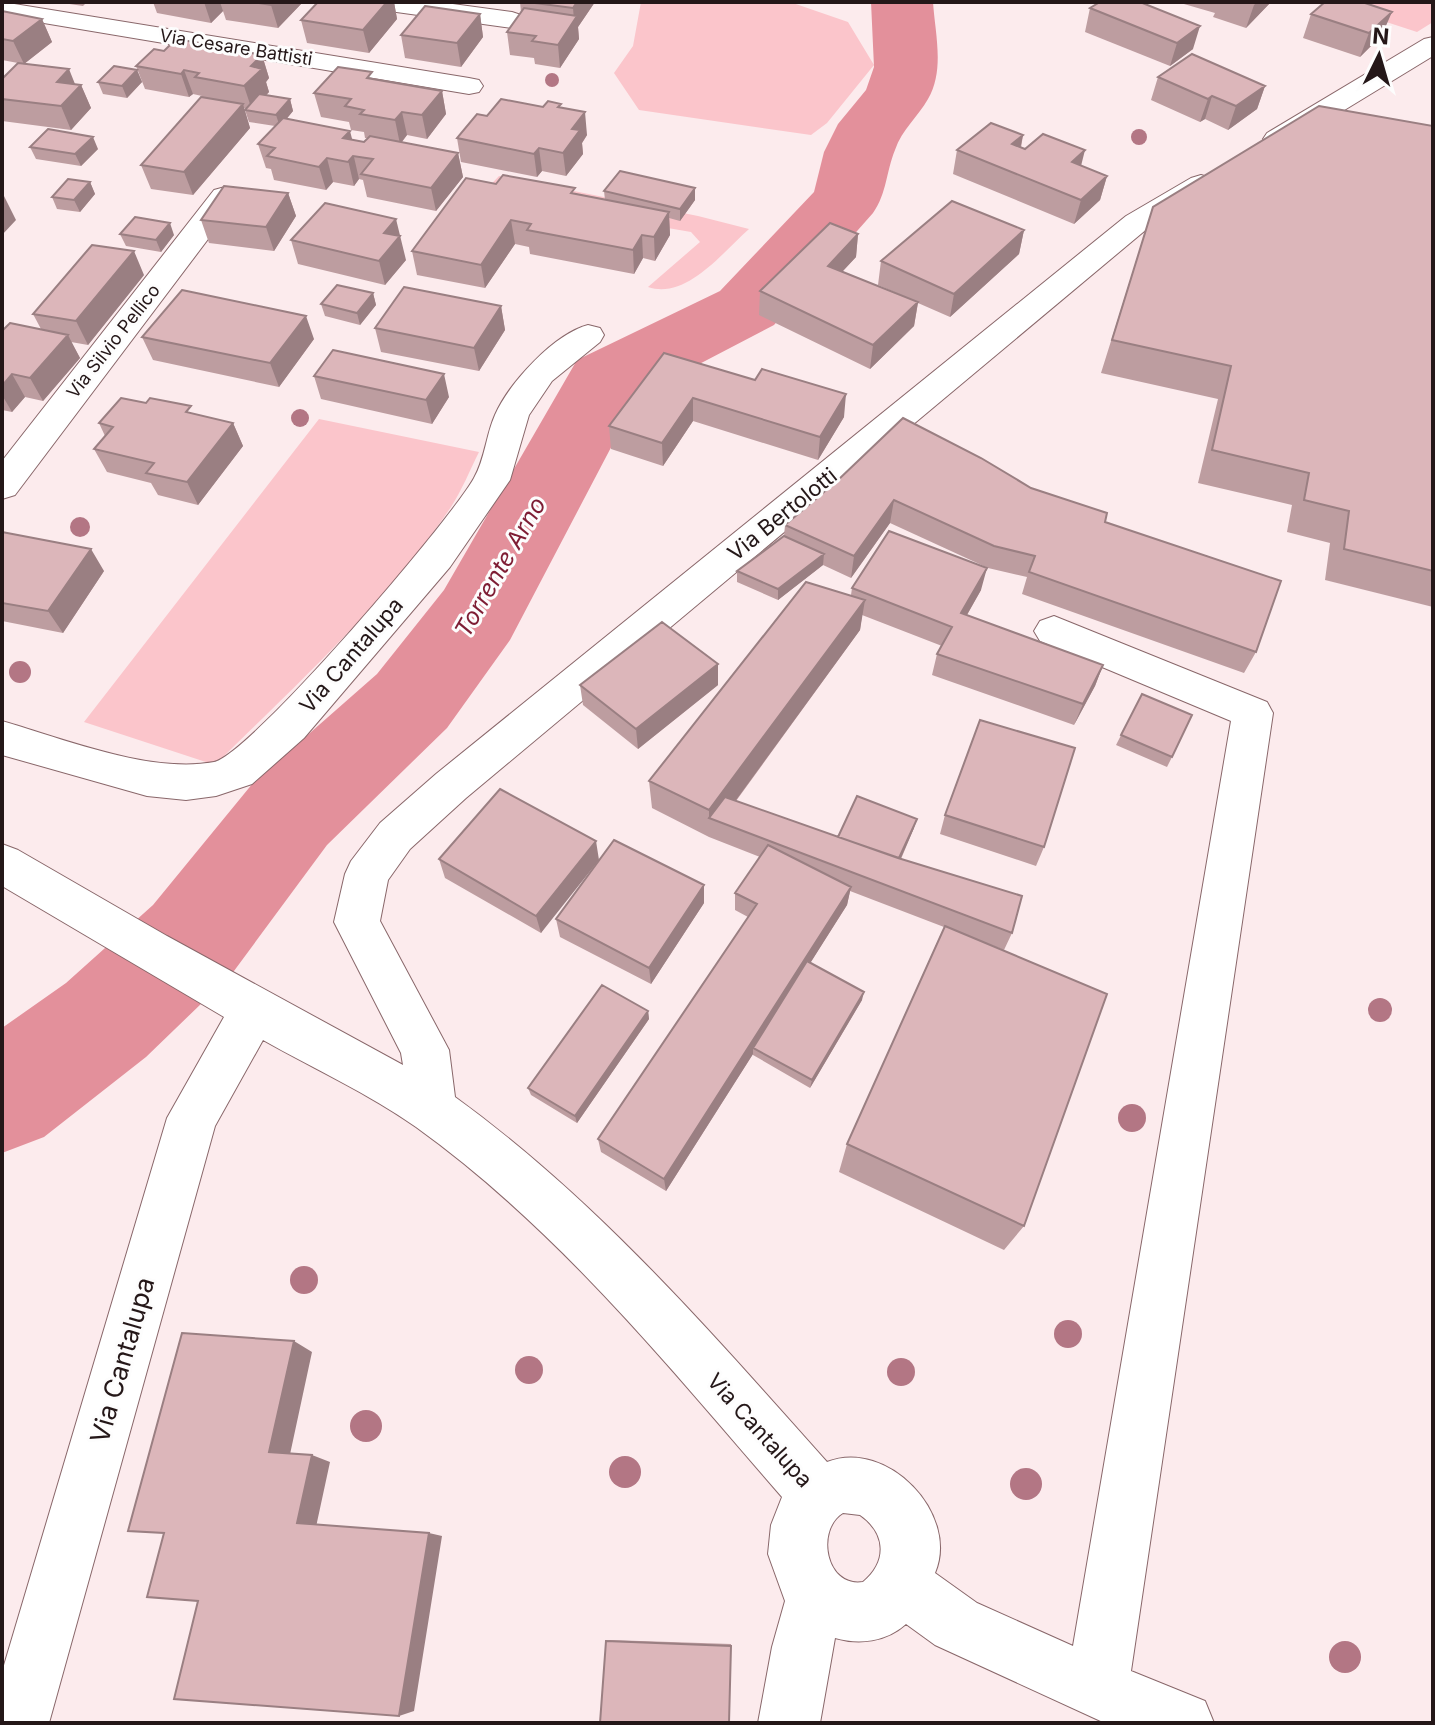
<svg xmlns="http://www.w3.org/2000/svg" width="1435" height="1725" viewBox="0 0 1435 1725" font-family="Inter,sans-serif">
<style>
.green{fill:#fbc5cb}
.lines{fill:none;stroke-linecap:round;stroke-linejoin:round}
.river{fill:#e3909b;fill-rule:evenodd}
.minor-casing{stroke:#89676a;stroke-width:2}
.minor{fill:#fff;fill-rule:evenodd}
.tree{fill:#b37684}
.wall{fill:#bd9da0}
.shaded-wall{fill:#9a7f82}
.building{fill:#dcb6ba;stroke:#9a7f82;stroke-width:2}
.labels{text-anchor:middle;dominant-baseline:central;stroke-width:6;stroke-linejoin:round;paint-order:stroke}
.far-street-label{font-size:18px;fill:#241718;stroke:#fdfdfd}
.street-label{font-size:22px;fill:#241718;stroke:#fdfdfd}
.water-label{font-size:24px;font-style:italic;fill:#7e1d34;stroke:#fdfdfd}
.near-street-label{font-size:26px;fill:#241718;stroke:#fdfdfd}
</style>
<rect width="100%" height="100%" fill="#fcebed"/>
<path class="green" d="M641,2H790L848,22L874,65L827,123L811,135L639,110L614,73L633,46Z
M1325,2H1433V22L1417,32Z
M499,176L698,216L749,229C722,253 686,300 648,287L700,242L691,232L500,199L475,201Z
M319,419L479,452C470,470 462,490 451,507C386,603 297,684 215,765L84,722Z"/>
<g class="lines">
<path class="river" d="M871,2H933C935,33 945,70 928,99C918,117 902,129 895,150C886,172 887,193 873,213L774,325L638,396L510,640L447,728L327,845L231,975L146,1057L44,1137L2,1153V1028L66,983L153,905L253,783L377,674L444,590L577,360L720,291L814,192L824,152L838,124L866,90L874,67Z"/>
<defs>
<path id="minor" d="M2,2L469,78L479,80L483,86L479,92L469,94L2,16Z
M369,2H438L512,12L521,15L525,20L521,25L512,28L382,10L373,7Z
M1433,37V56L1287,145L1277,148L1267,145L1263,139L1267,133L1424,39Z
M1201,175L1211,178L1216,184L1211,190L1148,228L466,798L410,849L388,880L380,921L449,1050L455,1097C597,1200 710,1331 827,1462C887,1438 960,1514 935,1573L977,1603L1073,1646L1231,721L1040,641L1034,631L1040,621L1054,616L1267,702L1273,713L1131,1671L1205,1701L1214,1723H1105L935,1645L906,1624C886,1642 859,1645 835,1638L820,1723H758L772,1647L785,1601L768,1554L771,1525L782,1497C669,1367 558,1229 416,1127C368,1093 314,1069 263,1040L215,1126L49,1723H2V1672L167,1118L224,1017L2,886V844L18,850L167,936L403,1065L401,1053L334,922L345,874L351,861L380,823L436,774L1126,216L1191,178ZM843,1513L860,1515C887,1534 887,1562 863,1582C826,1588 815,1530 843,1513Z
M225,187L236,190L240,196L236,202L15,495L2,499V461L214,190Z
M588,325L600,328L604,335L600,342L552,381L529,415L510,480L450,567L304,738L252,784L216,796L186,800L147,796L2,755V721C64,739 151,774 214,762C250,755 451,520 474,478C485,459 486,435 495,415C509,383 554,334 588,325Z"/>
</defs>
<use href="#minor" class="minor-casing"/>
<use href="#minor" class="minor"/>
</g>
<g class="tree">
<circle cx="552" cy="80" r="7"/>
<circle cx="1139" cy="137" r="8"/>
<circle cx="300" cy="418" r="9"/>
<circle cx="80" cy="527" r="10"/>
<circle cx="20" cy="672" r="11"/>
<circle cx="1380" cy="1010" r="12"/>
<circle cx="1132" cy="1118" r="14"/>
<circle cx="304" cy="1280" r="14"/>
<circle cx="1068" cy="1334" r="14"/>
<circle cx="529" cy="1370" r="14"/>
<circle cx="901" cy="1372" r="14"/>
<circle cx="366" cy="1426" r="16"/>
<circle cx="625" cy="1472" r="16"/>
<circle cx="1026" cy="1484" r="16"/>
<circle cx="1345" cy="1657" r="16"/>
</g>
<path class="wall" d="M56,2H87L83,6Z
M153,2H302V3L278,28L226,20L223,11L211,23L157,13Z
M318,2H394L397,19L369,53L307,43L301,20Z
M520,2H595L578,27L579,39L560,68L535,64L534,58L510,55L507,32L521,12Z
M1177,2H1271L1246,28L1213,17L1215,13Z
M1090,8L1193,49L1170,66L1085,32Z
M2,11L42,19L52,42L24,64L75,84L81,85L91,108L71,130L2,121V79L18,63L2,60Z
M480,14L483,37L461,67L405,58L401,35Z
M1311,14L1382,35L1360,57L1303,38Z
M212,50L262,55L269,78L266,82L269,92L266,95L290,99L293,111L287,118L352,140L364,142L368,138H365L364,132L351,130L349,122L321,117L314,93L373,79L442,91L446,114L427,139L407,135L402,142L458,153L463,177L436,211L367,197L363,180L359,179L354,186L333,182L326,190L274,180L271,169L266,168L258,144L275,126L249,122L245,110L246,109L244,108L250,128L193,195L151,189L141,165L202,98V96L193,94L189,97L145,89L136,66L164,51Z
M137,70L142,82L127,98L103,94L98,82Z
M1158,77L1265,86L1257,109L1228,130L1205,119L1200,122L1151,100Z
M543,107H561L587,135L582,143L583,154L566,176L542,171L537,177L461,162L457,138L487,116Z
M1433,126V607L1325,580L1330,543L1287,532L1292,505L1198,483L1218,399L1101,373L1153,207Z
M1023,135L1021,148L1107,176L1100,200L1074,224L953,174L957,150Z
M30,147L98,149L81,166L36,159Z
M90,182L95,194L80,212L57,209L52,197Z
M496,184L575,194L605,200L604,191L695,200L680,221L669,218L670,235L655,261L643,258L634,274L530,254L529,247L515,244L485,288L417,275L412,251Z
M288,193L296,216L274,251L209,243L201,220Z
M1024,230L1019,254L950,317L918,303L914,326L870,369L759,315L760,291L858,234L856,257L842,272L908,298L878,285L881,261Z
M120,234L174,235L161,252L126,246Z
M291,240L406,260L385,285L298,264Z
M144,275L88,345L71,342L80,358L43,401L25,397L12,412L2,410V331L41,329L33,314Z
M373,293L376,305L360,325L325,316L321,304Z
M501,306L505,330L479,371L381,352L375,328Z
M142,337L314,339L279,387L153,360Z
M664,353L755,380L844,417L818,460L693,421L663,466L611,449L609,426Z
M314,376L449,397L432,424L321,399Z
M194,414L233,423L243,446L198,505L158,495L151,483L107,472L94,449L105,436L99,423Z
M837,481L1031,488L1105,522L1256,652L1244,673L1022,594L1027,577L988,568L890,523L851,578L823,565L778,600L737,582V571L784,536L785,525Z
M2,532L104,571L63,633L2,621Z
M852,588L981,590L967,615L1103,665L1095,686L1074,725L932,675L937,654L942,646L862,615L860,630L736,801L838,837L914,828L901,859L1012,933L1004,950L971,937L1024,1226L1004,1250L839,1172L847,1144L944,927L850,891L847,905L810,963L862,1000L810,1088L753,1055V1054L666,1191L601,1152L598,1139L748,917L735,910V893L760,857L709,837L652,808L649,781L851,595Z
M580,685H718L638,749L583,705Z
M1142,694L1172,757L1167,767L1116,745Z
M945,815L1044,847L1036,866L940,834Z
M596,841L541,933L445,878L439,859Z
M704,903L651,984L560,937L556,919Z
M648,1011L649,1019L577,1123L531,1095L528,1088Z
M610,1640L731,1644V1646L606,1641Z"/>
<path class="shaded-wall" d="M204,2H220L223,11L211,23Z
M274,2H302V3L278,28L271,5Z
M387,2H394L397,19L369,53L363,30Z
M577,2H595L578,27L579,39L560,68L558,45L574,20L573,8Z
M1257,2H1271L1246,28L1254,5Z
M1392,12L1382,35L1360,57L1369,33Z
M480,14L483,37L461,67L457,43Z
M42,19L52,42L24,64L13,41Z
M1200,26L1193,49L1170,66L1177,43Z
M262,55L269,78L266,82L269,92L252,110L244,86L251,66Z
M69,69L77,89L81,85L91,108L71,130L61,106L57,82Z
M137,70L142,82L127,98L122,86Z
M184,70L193,94L189,97L181,74Z
M1265,86L1257,109L1228,130L1236,106Z
M442,91L446,114L427,139L422,115Z
M1212,96L1205,119L1200,122L1208,99Z
M290,99L293,111L280,127L276,115Z
M243,104L250,128L193,195L184,172Z
M402,112L407,135L400,144L395,120Z
M585,112L587,135L582,143L583,154L566,176L563,153L572,129Z
M350,131L356,154L354,157L359,179L354,186L343,138Z
M1023,135L1018,159L1012,144Z
M93,137L98,149L81,166L75,154Z
M539,148L542,171L537,177L534,154Z
M1085,150L1079,174L1072,162Z
M458,153L463,177L436,211L431,188Z
M327,158L333,182L326,190L319,167Z
M1107,176L1100,200L1074,224L1081,200Z
M90,182L95,194L80,212L74,200Z
M695,188V200L680,221V209Z
M288,193L296,216L274,251L266,227Z
M4,196L16,220L2,235V199Z
M669,212L670,235L655,261L654,237Z
M396,219L406,260L385,285L379,261L384,233Z
M511,220L515,244L485,288L481,265Z
M170,223L174,235L161,252L156,240Z
M1024,230L1019,254L950,317L954,294Z
M858,234L856,257L826,289L828,266Z
M642,235L643,258L634,274L633,250Z
M134,251L144,275L88,345L76,321Z
M373,293L376,305L360,325L357,313Z
M918,302L914,326L870,369L873,345Z
M501,306L505,330L479,371L474,348Z
M306,316L314,339L279,387L270,363Z
M68,335L80,358L43,401L30,378Z
M12,374L25,397L12,412L2,395V386Z
M444,374L449,397L432,424L426,400Z
M846,394L844,417L818,460L820,437Z
M693,398V421L663,466L662,443Z
M233,423L243,446L198,505L187,482Z
M894,500L890,523L851,578L854,556Z
M91,549L104,571L63,633L48,611Z
M824,554L823,565L778,600V589Z
M987,568L981,590L956,634L961,613Z
M865,600L860,630L720,822L709,818V810Z
M718,664V685L638,749L636,729Z
M1103,665L1095,686L1074,725L1083,704Z
M917,819L914,828L893,876L895,867Z
M596,841L599,860L541,933L536,916Z
M704,885V903L651,984L649,968Z
M851,887L847,905L756,1049L753,1048V1054L666,1191L664,1179Z
M864,992L862,1000L810,1088L812,1080Z
M648,1011L649,1019L577,1123L575,1116Z
M294,1341L312,1352L289,1459L269,1452Z
M312,1455L330,1462L316,1527L297,1523Z
M429,1533L442,1536L414,1711L399,1716Z"/>
<path class="building" d="M252,2H274L271,5Z
M318,2H387L363,30L301,20Z
M527,2H577L573,8Z
M1100,2H1140L1200,26L1177,43L1090,8Z
M1325,2H1362L1392,12L1369,33L1311,14Z
M425,6L480,14L457,43L401,35Z
M524,8L577,16L558,45L532,41L536,36L507,32Z
M2,11L42,19L13,41L2,39Z
M176,39L211,45L207,49L222,51L225,48L262,55L251,66L262,69L244,86L195,77L199,73L184,70L181,74L136,66L154,49L164,51Z
M1192,54L1265,86L1236,106L1212,96L1208,99L1158,77Z
M18,63L69,69L57,82L81,85L61,106L2,99V79Z
M114,66L137,70L122,86L98,82Z
M338,67L372,72L367,78L442,91L422,115L402,112L395,120L360,114L364,110L345,106L351,99L314,93Z
M259,94L290,99L276,115L245,110Z
M201,97L243,104L184,172L141,165Z
M501,99L543,107L548,101L561,104L558,107L585,112L572,129L580,130L563,153L539,148L534,154L457,138L477,114L487,116Z
M1319,106L1433,126V571L1344,549L1349,511L1304,500L1309,473L1212,450L1231,366L1112,340L1153,207Z
M283,118L350,131L343,138L364,142L370,136L458,153L431,188L361,174L373,159L353,156L348,162L327,158L319,167L267,156L275,148L258,144Z
M991,123L1023,135L1012,144L1025,149L1043,134L1085,150L1072,162L1107,176L1081,200L957,150Z
M48,129L93,137L75,154L30,147Z
M620,171L695,188L680,209L604,191Z
M503,175L575,188L571,193L669,212L654,237L642,235L633,250L527,230L531,224L511,220L481,265L412,251L466,178L496,184Z
M68,179L90,182L74,200L52,197Z
M224,186L288,193L266,227L201,220Z
M952,201L1024,230L954,294L881,261Z
M325,203L396,219L384,233L400,236L379,261L291,240Z
M135,217L170,223L156,240L120,234Z
M830,223L858,234L828,266L918,302L873,345L760,291Z
M92,245L134,251L76,321L33,314Z
M337,285L373,293L357,313L321,304Z
M404,287L501,306L474,348L375,328Z
M182,290L306,316L270,363L142,337Z
M10,323L68,335L30,378L12,374L2,386V331Z
M333,350L444,374L426,400L314,376Z
M664,353L755,380L762,369L846,394L820,437L693,398L662,443L609,426Z
M121,398L146,403L150,398L191,406L186,412L233,423L187,482L146,473L154,463L94,449L113,427L99,423Z
M903,418L981,458L1031,488L1107,513L1105,522L1281,581L1256,652L1029,572L1035,556L994,546L894,500L854,556L785,525L837,481Z
M889,531L987,568L961,613L1103,665L1083,704L937,654L952,627L852,588Z
M2,532L91,549L48,611L2,603Z
M784,536L824,554L778,589L737,571Z
M806,582L865,600L709,810L649,781Z
M662,622L718,664L636,729L580,685Z
M1142,694L1192,715L1172,757L1121,735Z
M980,720L1075,748L1044,847L945,815Z
M500,789L596,841L536,916L439,859Z
M857,796L917,819L899,858L838,837Z
M725,797L898,858L1022,896L1012,933L709,818Z
M614,840L704,885L649,968L556,919Z
M768,845L851,887L664,1179L598,1139L757,904L735,893Z
M945,926L1107,994L1024,1226L847,1144Z
M807,961L864,992L812,1080L753,1048Z
M602,985L648,1011L575,1116L528,1088Z
M182,1333L294,1341L269,1452L312,1455L297,1523L429,1533L399,1716L174,1699L198,1601L147,1597L164,1533L128,1531Z
M606,1641L731,1646L729,1723H600Z"/>
<g class="labels">
<g class="far-street-label">
<text transform="translate(236 47) rotate(9)">Via Cesare Battisti</text>
<text transform="translate(113 341) rotate(-52)">Via Silvio Pellico</text>
</g>
<g class="street-label">
<text transform="translate(782 514) rotate(-39)">Via Bertolotti</text>
<text transform="translate(351 655) rotate(-49)">Via Cantalupa</text>
<text transform="translate(760 1430) rotate(48)">Via Cantalupa</text>
</g>
<g class="water-label">
<text transform="translate(500 567) rotate(-60)">Torrente Arno</text>
</g>
<g class="near-street-label">
<text transform="translate(122 1360) rotate(-74)">Via Cantalupa</text>
</g>
</g>
<rect width="1435" height="1725" fill="none" stroke="#241718" stroke-width="8"/>
<g transform="translate(1379 56) rotate(5)" stroke="#fdfdfd" stroke-width="6" paint-order="stroke">
<path d="M0-6L14 30L0 20L-14 30Z" fill="#241718"/>
<text y="-12" font-size="22" font-weight="bold" text-anchor="middle" fill="#241718">N</text>
</g>
</svg>
